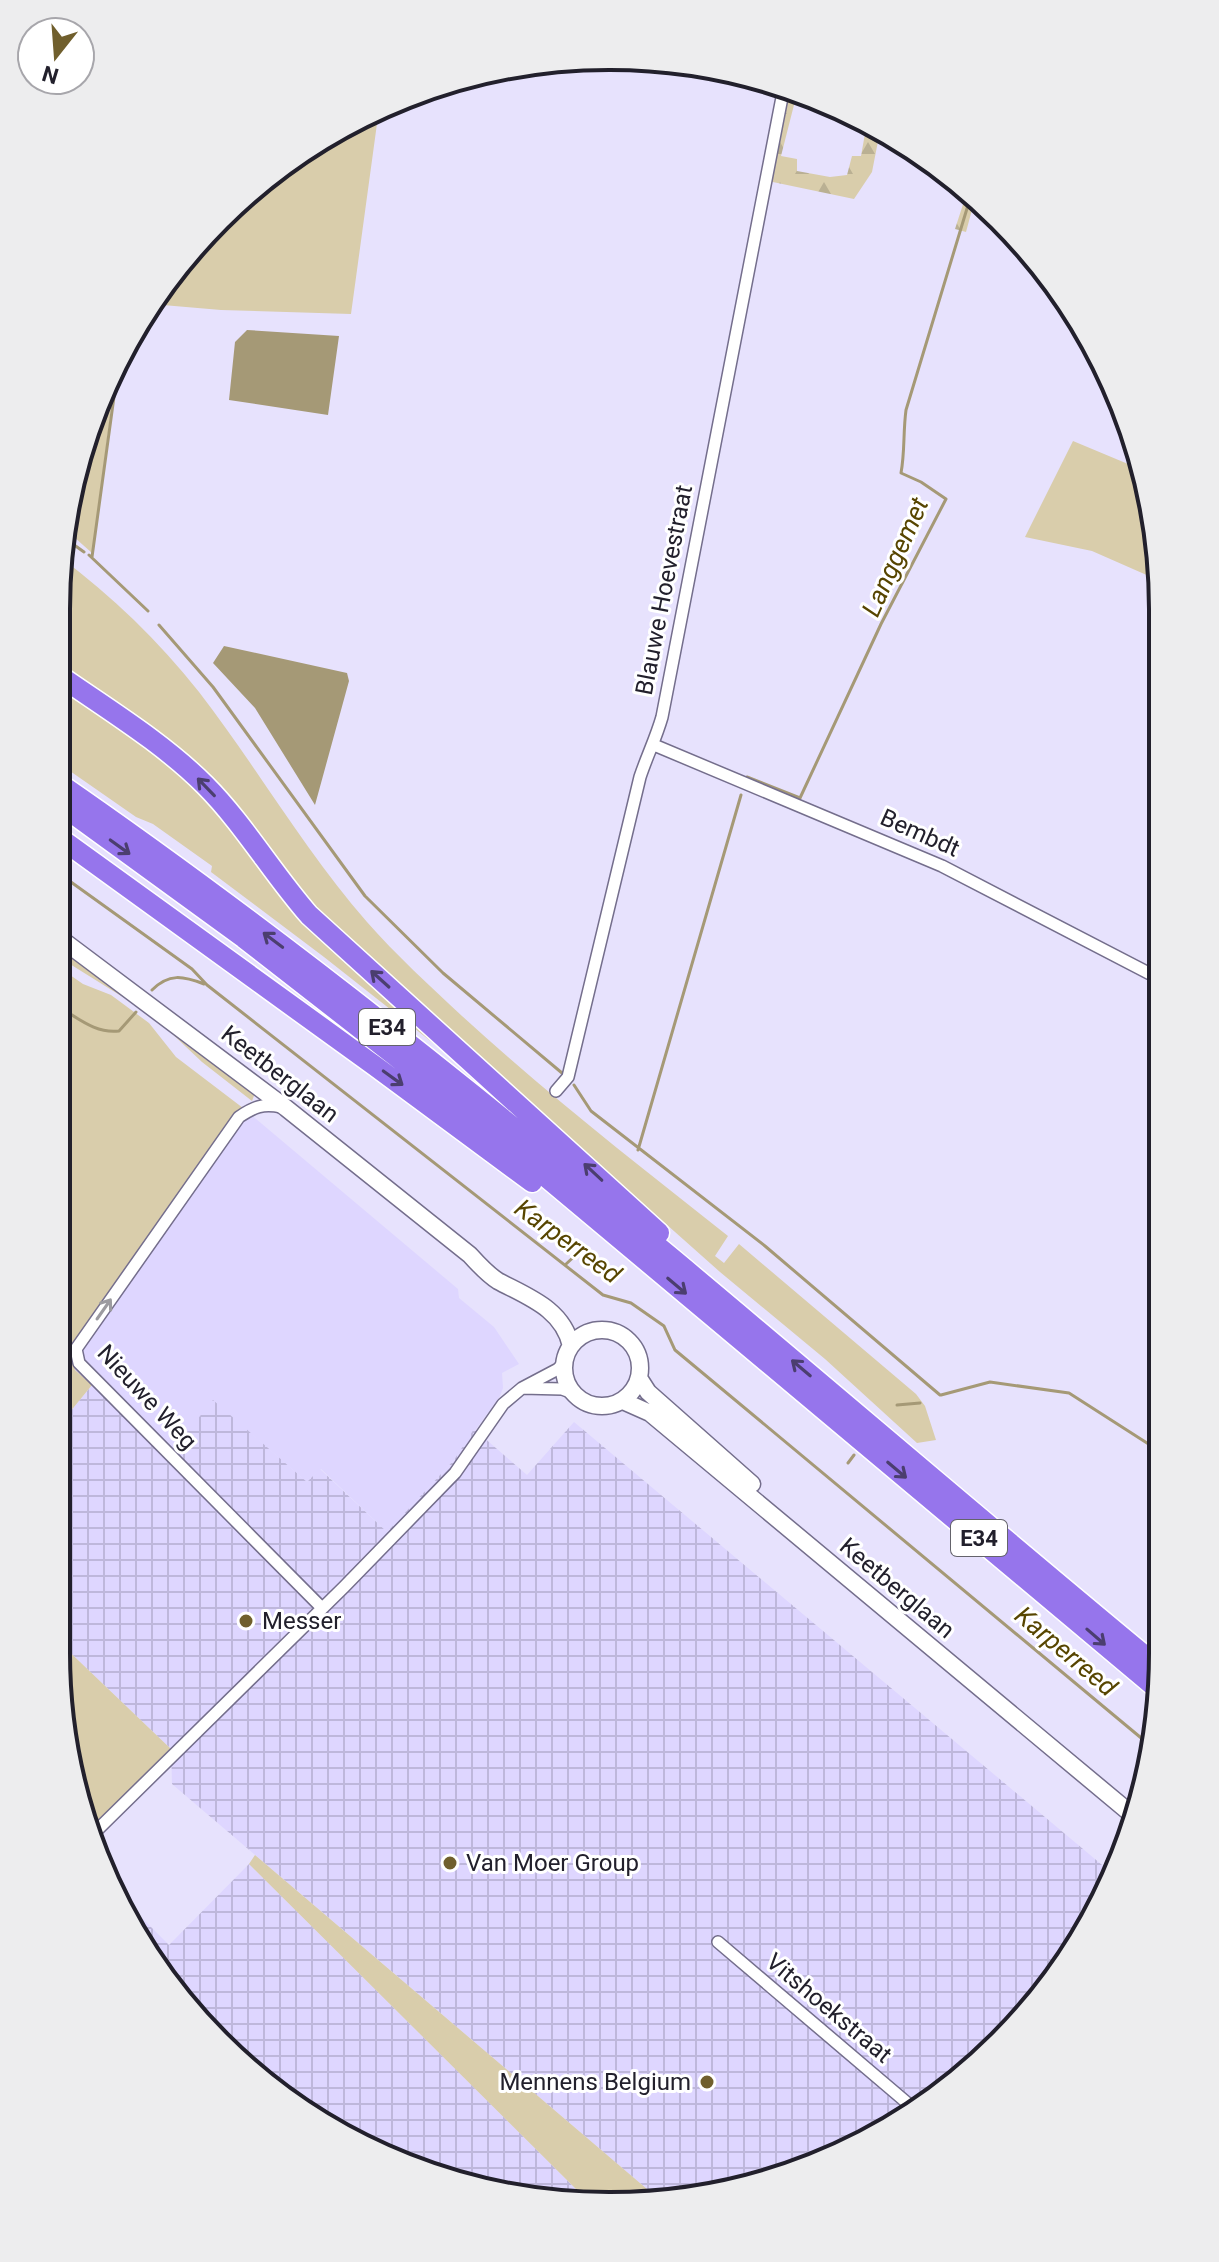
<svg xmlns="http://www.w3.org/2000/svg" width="1219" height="2262" viewBox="0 0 1219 2262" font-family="Roboto,sans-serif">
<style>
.built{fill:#ded6ff}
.industrial{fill:url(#industrial-grid)}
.green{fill:#d9cdab}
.forest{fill:url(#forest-firs)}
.water{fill:#a59976}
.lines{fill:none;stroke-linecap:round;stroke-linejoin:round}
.stream{stroke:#a59976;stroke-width:3}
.street-casing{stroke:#746e8c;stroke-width:14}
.secondary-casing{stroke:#746e8c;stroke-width:19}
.highway-casing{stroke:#fff;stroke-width:23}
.street{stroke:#fff;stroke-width:11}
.secondary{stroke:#fff;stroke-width:16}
.highway{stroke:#9675ec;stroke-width:20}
.oneway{stroke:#4b3e6f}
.oneway2{stroke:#9c9ba0}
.poi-dot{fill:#705f2d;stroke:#fff;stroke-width:3}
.labels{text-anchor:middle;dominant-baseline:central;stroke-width:6;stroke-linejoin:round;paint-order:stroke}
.shield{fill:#fff;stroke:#64636b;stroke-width:2}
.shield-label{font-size:22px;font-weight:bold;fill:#22202c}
.street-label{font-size:24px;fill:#22202c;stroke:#fff}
.poi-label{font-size:24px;fill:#22202c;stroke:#fff;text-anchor:start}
.water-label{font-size:26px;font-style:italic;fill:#574500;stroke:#fff}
.rim{fill:none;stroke:#22202c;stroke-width:4}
</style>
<defs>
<pattern id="industrial-grid" width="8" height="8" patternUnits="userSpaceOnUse" patternTransform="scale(2)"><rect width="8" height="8" fill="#ded6ff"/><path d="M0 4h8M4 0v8" fill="none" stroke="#beb7db"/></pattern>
<pattern id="forest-firs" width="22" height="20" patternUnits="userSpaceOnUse" patternTransform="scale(2)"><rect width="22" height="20" fill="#d9cdab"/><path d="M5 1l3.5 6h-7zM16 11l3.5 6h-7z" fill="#bab093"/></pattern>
</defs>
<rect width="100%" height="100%" fill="#e7e2fd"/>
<path class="built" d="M243,1108L458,1289L459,1298L494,1327L519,1364L502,1373L503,1388L500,1396L454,1460L387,1532L321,1469L307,1482L213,1401L166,1459L75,1370L69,1349Z"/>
<path class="industrial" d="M92,1385L166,1458L213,1400L307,1482L320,1469L387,1532L454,1460L474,1429L527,1475L574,1422L1114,1875L1106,1898L1048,1990L975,2068L822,2164L661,2201L172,1784L171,1749L56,1639V1429Z
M249,1864L586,2199L467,2187L302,2113L171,1990L121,1897L169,1945Z"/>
<path class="green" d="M379,109L351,314L221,310L151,304L171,272L245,193L333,130Z
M118,357L92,553L65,529L75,466Z
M1073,441L1140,469L1158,537V580L1092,551L1025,537Z
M60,557C112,596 159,641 199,692C257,767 304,850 367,922C396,955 430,986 462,1016C547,1094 638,1165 728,1236L715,1256L724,1263L739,1244L916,1394L925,1406L936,1440L917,1443L825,1359L720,1272L332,927L290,882L230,799L57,665V574Z
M57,680L166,758L504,1099L324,957L211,872L212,866L153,824L136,817L57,762Z
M57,945L255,1093L252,1101L202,1062L166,1028L134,1004L57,956Z
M57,966L83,984L111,995L149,1023L176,1057L243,1108L69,1349L75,1370L92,1385L56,1429Z
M56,1639L171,1749L87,1833L56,1653Z
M255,1855L661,2201L646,2205L586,2199L249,1864Z"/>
<path class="forest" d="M787,88L803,94L795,101L781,156L797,159V171L830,177L847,175L852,156H861L866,128L880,131L872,172L854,199L768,181Z
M968,189L976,195L966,232L955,229Z"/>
<path class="water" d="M247,330L339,336L328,415L229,400L235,342Z
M224,646L347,673L349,681L315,805L255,708L213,663Z"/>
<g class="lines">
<path class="stream" d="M63,537L84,552
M89,555L148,611
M92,557L120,353
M159,625L213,687L365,896L443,973L562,1073
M747,777L800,798L881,624L946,499L921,482L901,473C905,452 903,432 906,410L972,192
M57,872L192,969L207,985L603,1295L631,1303L664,1326L675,1350L1152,1747
M152,990C169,973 183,976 204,984
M57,1006C77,1017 95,1034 119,1031L136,1012
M574,1085L591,1111L765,1246L940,1395
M638,1150L741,795
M565,1265L580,1251
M941,1395L990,1382L1069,1393L1161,1452
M897,1405L920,1403
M848,1463L854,1455"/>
<defs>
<path id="street" d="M654,745L942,866L1160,979
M556,1091L568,1077L640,777C647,756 656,738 662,717L784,87
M281,1107C263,1103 254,1107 239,1117L76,1349L79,1363L322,1608
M522,1388L562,1389L573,1393
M89,1838L344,1587L455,1473L503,1404L522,1388L558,1369L564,1363
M718,1942L912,2107"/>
<path id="secondary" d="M57,936L286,1108L470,1255C479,1265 487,1274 498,1281C528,1297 563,1309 571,1346
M564 1368a38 38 0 1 1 76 0a38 38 0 1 1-76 0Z
M639,1378L648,1392L752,1484
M623,1401L650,1413L1136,1818"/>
<path id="highway" d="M57,674C107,709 162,742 205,785C243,823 273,874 309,915L659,1233
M57,782C446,1050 798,1370 1162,1670
M57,802L244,938L484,1125L1161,1692
M57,836L375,1066L532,1182"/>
</defs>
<use href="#street" class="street-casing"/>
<use href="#secondary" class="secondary-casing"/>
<use href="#highway" class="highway-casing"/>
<use href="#street" class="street"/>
<use href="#secondary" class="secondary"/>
<use href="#highway" class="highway"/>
</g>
<defs><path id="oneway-shaft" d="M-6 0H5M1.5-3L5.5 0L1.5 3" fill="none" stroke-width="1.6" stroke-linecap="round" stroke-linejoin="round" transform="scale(2)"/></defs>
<g class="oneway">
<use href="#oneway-shaft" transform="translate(206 787) rotate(-134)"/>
<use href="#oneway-shaft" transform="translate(120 847) rotate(36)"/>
<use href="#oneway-shaft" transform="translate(273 940) rotate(-143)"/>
<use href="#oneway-shaft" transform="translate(380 979) rotate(-138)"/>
<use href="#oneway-shaft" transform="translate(393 1078) rotate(36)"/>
<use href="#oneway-shaft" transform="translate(593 1172) rotate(-137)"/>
<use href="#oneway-shaft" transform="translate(677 1286) rotate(40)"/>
<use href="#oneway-shaft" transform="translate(801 1368) rotate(-140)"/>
<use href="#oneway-shaft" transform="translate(897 1470) rotate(40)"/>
<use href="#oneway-shaft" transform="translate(1096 1637) rotate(41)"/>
</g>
<use class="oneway2" href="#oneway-shaft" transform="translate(104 1309) rotate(-55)"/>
<g class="poi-dot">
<circle cx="246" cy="1621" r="8"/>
<circle cx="450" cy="1863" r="8"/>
<circle cx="707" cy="2082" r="8"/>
</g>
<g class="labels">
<g class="shield">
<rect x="359" y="1009" width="56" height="36" rx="6"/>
<rect x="951" y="1520" width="56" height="36" rx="6"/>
</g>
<g class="shield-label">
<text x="387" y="1027">E34</text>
<text x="979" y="1538">E34</text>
</g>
<g class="street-label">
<text transform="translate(664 590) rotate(-79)">Blauwe Hoevestraat</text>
<text transform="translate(920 833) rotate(24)">Bembdt</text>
<text transform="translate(280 1074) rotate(38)">Keetberglaan</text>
<text transform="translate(147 1397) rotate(47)">Nieuwe Weg</text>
<text transform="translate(897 1588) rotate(40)">Keetberglaan</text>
<text transform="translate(829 2008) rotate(40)">Vitshoekstraat</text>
</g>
<g class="poi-label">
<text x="262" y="1621">Messer</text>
<text x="466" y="1863">Van Moer Group</text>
<text x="691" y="2082" text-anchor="end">Mennens Belgium</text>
</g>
<g class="water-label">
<text transform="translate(895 557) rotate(-66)">Langgemet</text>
<text transform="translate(568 1241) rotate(36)">Karperreed</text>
<text transform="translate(1066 1651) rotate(40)">Karperreed</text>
</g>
</g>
<path d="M0 0H1219V2262H0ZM609 70H610A539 539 0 0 1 1149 609V1653A539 539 0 0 1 610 2192H609A539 539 0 0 1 70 1653V609A539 539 0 0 1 609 70Z" fill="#ededee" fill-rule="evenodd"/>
<path class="rim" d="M609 70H610A539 539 0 0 1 1149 609V1653A539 539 0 0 1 610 2192H609A539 539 0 0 1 70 1653V609A539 539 0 0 1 609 70Z"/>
<g transform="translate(56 56) rotate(197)"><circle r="38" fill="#ffffff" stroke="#a7a6ab" stroke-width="2"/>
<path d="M0-6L14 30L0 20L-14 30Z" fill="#705f2d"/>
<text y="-12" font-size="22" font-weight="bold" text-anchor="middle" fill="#22202c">N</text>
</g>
</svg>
